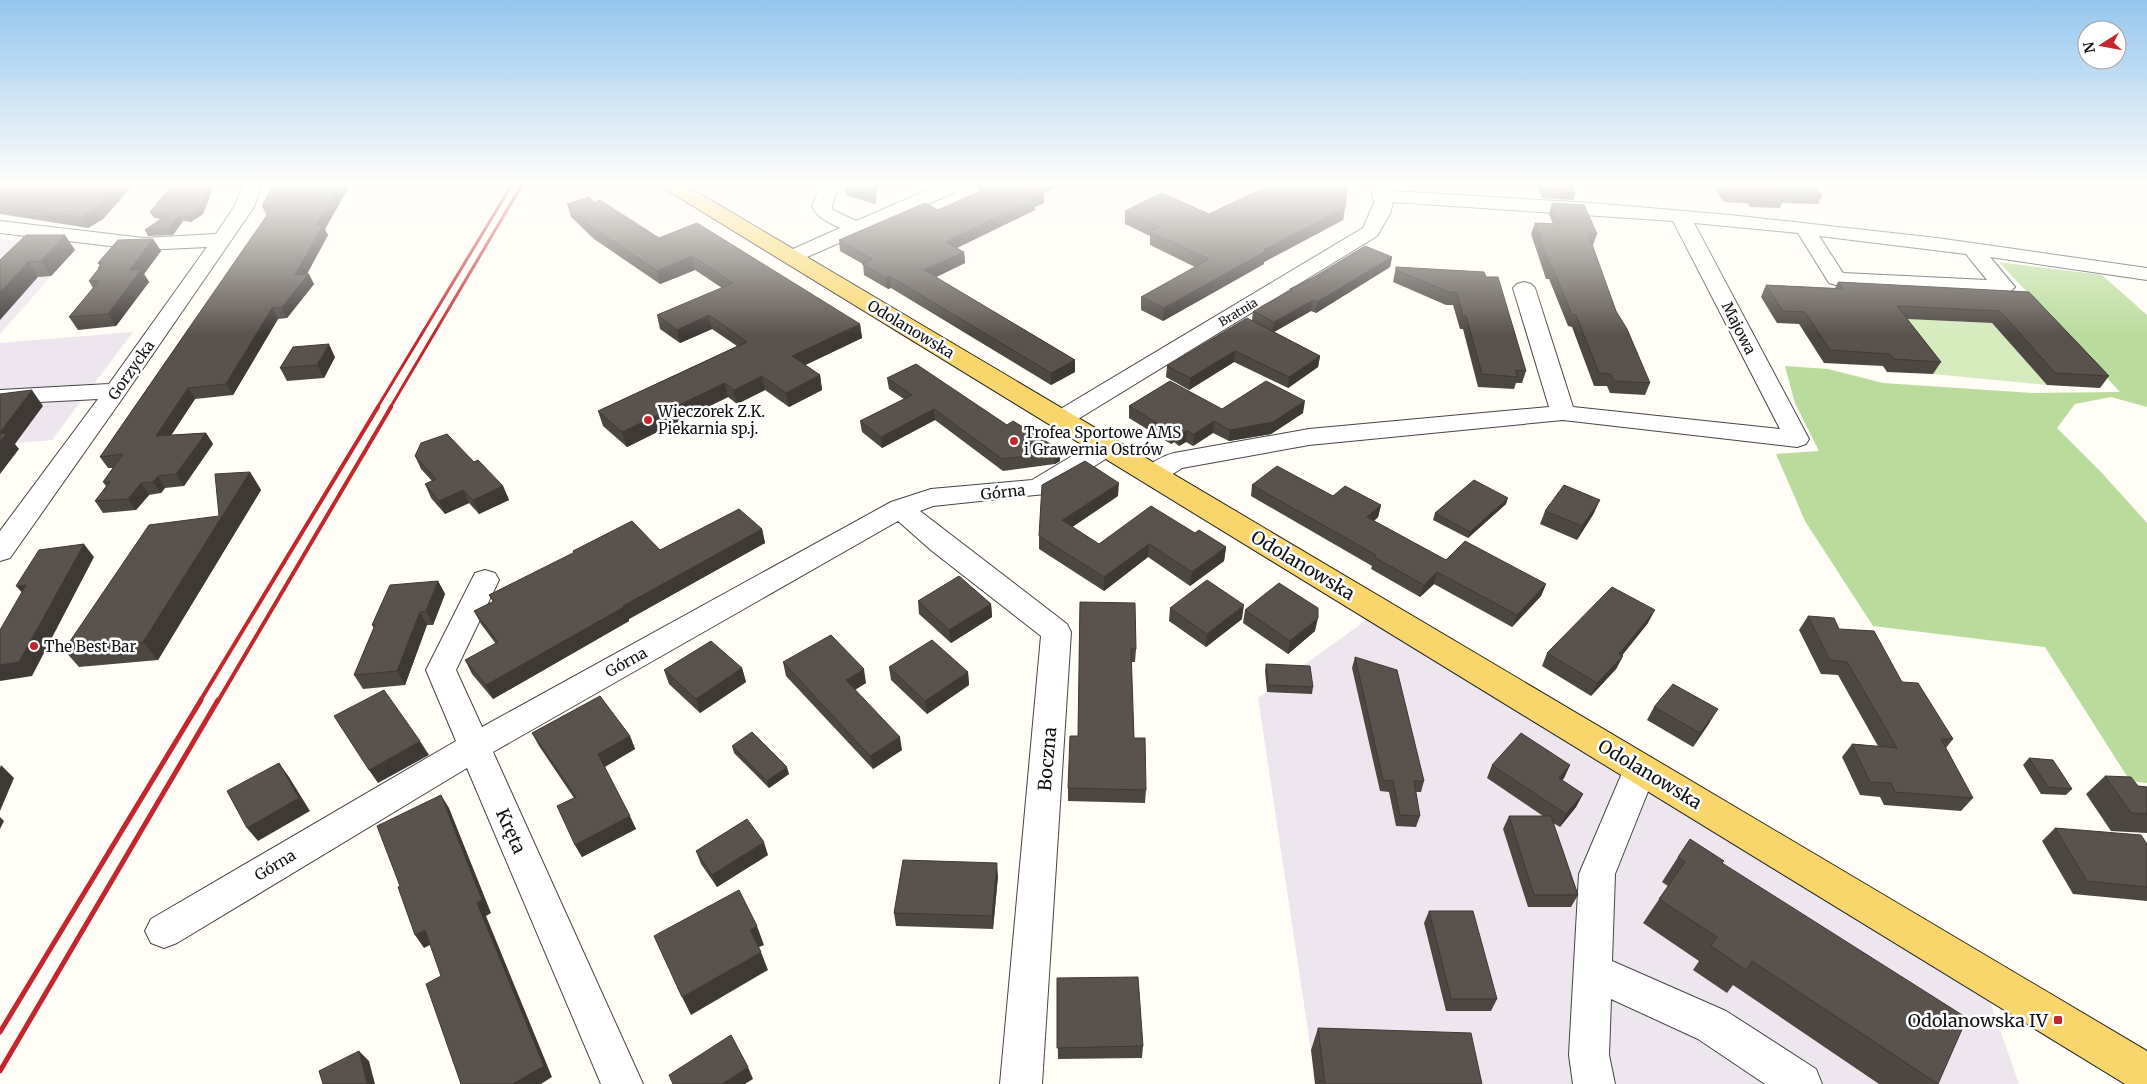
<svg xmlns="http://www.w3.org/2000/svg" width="2147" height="1084" viewBox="0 0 2147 1084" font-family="Merriweather,serif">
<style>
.industrial{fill:#eee6ef}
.green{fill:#d5ebbd}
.forest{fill:#b9dc9c}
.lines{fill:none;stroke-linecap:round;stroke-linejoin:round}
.minor-casing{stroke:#444;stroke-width:2}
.major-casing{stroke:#222;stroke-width:2}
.minor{fill:#fff;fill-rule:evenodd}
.major{fill:#f9d66b;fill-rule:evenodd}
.rail-far2{stroke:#c4262e;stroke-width:3}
.rail-far1{stroke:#c4262e;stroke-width:4}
.rail{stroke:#c4262e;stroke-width:5}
.wall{fill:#4d4742}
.shaded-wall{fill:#3f3936}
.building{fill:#5a524d;stroke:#3f3936}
.poi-dot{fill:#c4262e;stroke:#fff;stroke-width:2}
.labels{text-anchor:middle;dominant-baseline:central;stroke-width:5;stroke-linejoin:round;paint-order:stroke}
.far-street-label{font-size:12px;fill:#111;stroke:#fff}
.street-label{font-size:15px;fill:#111;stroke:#fff}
.poi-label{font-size:15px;fill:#111;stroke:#fff;text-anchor:start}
.near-street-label{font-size:18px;fill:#111;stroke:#fff}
.near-poi-label{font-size:18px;fill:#111;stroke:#fff;text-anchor:end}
</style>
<rect width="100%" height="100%" fill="#fffdf5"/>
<path class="industrial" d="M0,239L76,248L0,334Z
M133,332L52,440L0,445V343Z
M1379,611L1980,973L2019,1084H1316L1258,698Z"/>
<path class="green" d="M1890,318L1992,323L2047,385L1933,374Z"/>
<path class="forest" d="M1999,262L2102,275L2147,315V407L2111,397L2075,404L2057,428L2102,473L2147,523V783L2130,781L2045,647L1873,626L1805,521L1776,454L1819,451L1795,403L1785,366L1828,369L1883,383L2032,393L2120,392Z"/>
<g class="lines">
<defs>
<path id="minor" d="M244,183H262L254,207L124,396L10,558L0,561V531L98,399L0,404V390L109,384L207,247L144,250L0,233V221L144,238L216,234L234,207Z
M821,183H839L832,206L833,210L856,221L944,183H969L967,187L798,261L791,263L784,261L781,257L784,253L840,228C828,222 818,219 812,206Z
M1370,183H1388L1391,191L1592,203L1730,215L1937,238L2147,268V280L1990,257L2015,287L2011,291L2004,293L1836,285L1829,283L1798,233L1694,223L1809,439L1806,444L1797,447L1563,420L1309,445L1182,468L1162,481L1153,483L1144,481L1140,475C1147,464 1162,456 1174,453L1309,429L1549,407L1513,288L1517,284L1524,282L1531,284L1535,288L1573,407L1780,429L1673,221L1393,202L1390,214L1377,236L1070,424L1061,426L1052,424L1049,419L1052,414L1363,228L1374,203ZM1819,236L1966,254L1987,280L1843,273Z
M1106,439L1115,441L1119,447L1115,453L1060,488L1045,494L933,506L920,511L1067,624L1071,632L1042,1084H1000L1041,636L932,551L898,521L493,752L643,1084H601L467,768L177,943L164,948L151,943L145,931L151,919L456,741L426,670L475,573L485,570L495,573L499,580L456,670L482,727L891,502L931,489L1032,480L1097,441Z
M1640,755L1652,759L1657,769L1615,874L1612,961L1726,1011L1816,1069L1822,1084H1765L1698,1039L1611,999L1609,1055L1615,1084H1573L1569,1055L1579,874L1628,759Z"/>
<path id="major" d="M660,183H682L2147,1051V1084H2125L662,187Z"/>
</defs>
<use href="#minor" class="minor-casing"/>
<use href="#major" class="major-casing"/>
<use href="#minor" class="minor"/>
<use href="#major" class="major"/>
<path class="rail-far2" d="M377,408L513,183
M390,408L523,183"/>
<path class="rail-far1" d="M200,701L378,407
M218,701L391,407"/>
<path class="rail" d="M0,1032L201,700
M0,1071L218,700"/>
</g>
<path class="wall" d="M0,183H135L103,219L88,228L0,214Z
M174,183H215L203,214L191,222L183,221L173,235L148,236L145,230L161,219L154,218L150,212Z
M274,183H351L325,229L328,235L307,274L314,284L287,318L278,319L233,395L195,399L171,435L206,433L213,444L184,486L165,488L161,493L149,495L136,510L103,513L95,501L106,486L103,482L114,468H108L100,457L267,216L262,206Z
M846,183H879L875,204L846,195L845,185Z
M978,183H1067L1044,193V203L1035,207V210L957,248L964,252L965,263L936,277L1075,360V372L1051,385L891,288L888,289L864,275L863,264L840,251L839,240L938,210L981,191L978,190Z
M1499,183H1573L1575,187L1574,191L1575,194L1573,200L1542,198L1536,185Z
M1711,183H1812L1822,196L1818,204L1782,203L1780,208L1750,207L1747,203L1724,202Z
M594,202L659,238L860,324L862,338L805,365L820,375L822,390L789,407L765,390L737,404L728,397L627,447L603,426L598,411L737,346L712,329L680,343L660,329L657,315L722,288L695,270L660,284L594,239L571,217L567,204Z
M1552,203L1597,234L1593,245H1592L1616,311L1650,383L1645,395L1610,393L1607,386H1594L1572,327L1568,326L1549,279H1546L1531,234L1535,223L1553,224L1549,214Z
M1345,207L1343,220L1264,262V264L1163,321L1141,310V297L1195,267L1150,245V236L1125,224V211L1209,214Z
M153,239L161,251L144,274L149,282L116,326L78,330L69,317L93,288L89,281L99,269L98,268L100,266L98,263Z
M75,250L51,276L38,277L0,260Z
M1392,257L1390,267L1316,313L1311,311L1274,332L1320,356L1318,367L1288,388L1234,362L1189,390L1166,377L1167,366L1252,320L1253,311L1290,291V289Z
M1396,267L1486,277L1526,371L1522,383H1516L1514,389L1478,387L1463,329H1460L1453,305H1446L1393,282Z
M1838,282L2029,292L2109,376L2100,388L2047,385L1992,323L1907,319L1941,362L1933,374L1887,372L1883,366L1824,363L1799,324L1777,323L1761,297L1766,285L1835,288Z
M335,357L324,378L287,381L280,368Z
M887,378L1007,425L1060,450V461L1055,464L1003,471L935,420L882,448L862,432L860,421L904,399L889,389Z
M1129,406L1222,409L1303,413L1271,434L1229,441L1213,433L1193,446L1186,442L1179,446L1174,442L1171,444L1129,418Z
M415,456L474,462L503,486L509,500L479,514L469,503L445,514L431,498L425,484L432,481L421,469Z
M250,472L261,490L158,660L79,667L64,650L219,516Z
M1252,485L1333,496L1381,505L1378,517L1374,521L1446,560L1546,584L1541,596L1512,627L1434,584L1420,597L1371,569L1372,566L1251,496Z
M1118,496L1072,527L1099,544L1195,533L1226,547L1224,561L1190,586L1148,557L1104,591L1039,549V536Z
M1506,504L1468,538L1433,520L1435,513Z
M1545,511L1594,513L1577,540L1540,524Z
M762,529L765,543L629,619V621L493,699L472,674L465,660L496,644L481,624L474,611L493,602L489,595L574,553L573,551L660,550Z
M438,581L445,594L433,625H427L405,685L363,689L354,675L374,628L372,625Z
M918,601L991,604L992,617L951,643L919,614Z
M1080,602L1136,649L1135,662H1131L1134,738L1146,790L1145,803L1068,801V788L1078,736Z
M1170,608L1242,619L1206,647L1169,621Z
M1245,610L1315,631L1288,654L1243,623Z
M1808,616L1839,629L1902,682L1953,739L1946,748L1973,798L1961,811L1884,805L1880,797L1860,795L1842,757L1852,744L1878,746L1838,675L1821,674L1799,630Z
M1648,623L1622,655L1623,656L1616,669L1591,696L1542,666L1547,653Z
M1355,657L1424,781L1421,792H1416L1420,816L1416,827L1396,826L1389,792L1380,791L1352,668Z
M783,662L866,683L855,690L902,750L873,769L786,676Z
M1266,664L1313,687L1312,694L1267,692L1265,671Z
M889,667L968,672L969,685L927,714L891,680Z
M742,668L746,682L700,713L669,684L664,670Z
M1654,707L1710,722L1693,747L1647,720Z
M532,733L630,736L635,749L605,767L636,829L582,857L575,845L574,798L539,746Z
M732,746L789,774L769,788L734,753Z
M2029,758L2072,789L2066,795L2041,794L2023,765Z
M1492,765H1570L1564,778L1562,780L1583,794L1576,807L1560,827L1553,823L1578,895L1571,907H1528L1503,829L1509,816H1543L1487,778Z
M2105,776L2138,786L2147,787V833L2111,831L2086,794Z
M2055,828L2147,844V901L2073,894L2042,841Z
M696,851L768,855L717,887L701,864Z
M1678,857L1722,863L1938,1084H1879L1733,985L1727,993L1693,970L1699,961L1643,923L1668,886L1662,882Z
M998,876L993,929L896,926L894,913Z
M1429,911L1497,999L1491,1011H1446L1424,923Z
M1057,978L1143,1046L1142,1058L1058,1059Z
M1318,1028L1482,1084H1315L1311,1050Z"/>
<path class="shaded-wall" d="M120,183H135L103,219L88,228L81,217Z
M210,183H215L203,214L191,222L188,216Z
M341,183H351L325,229L328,235L303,281L309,274L314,284L287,318L282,307L316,226Z
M876,183H879L875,204L874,195Z
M1043,183H1067L1044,193V203L1035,207V210L946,253L945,242L1034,187Z
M1345,207L1343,220L1264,262V264L1163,321L1164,308L1264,250Z
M179,215L183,221L173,235L169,229Z
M65,235L75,250L51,276L41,261Z
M153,239L161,251L144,274L149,282L116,326L108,314L130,270Z
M964,252L965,263L926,282L924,270Z
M692,256L695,270L660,284L657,271Z
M1392,257L1390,267L1316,313L1317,302Z
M28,262L38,277L0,320V292Z
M889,276L891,288L888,289L886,278Z
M1313,300L1311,311L1272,333L1274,322Z
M272,308L278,319L233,395L226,384Z
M709,315L712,329L680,343L677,330Z
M860,324L862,338L795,370L792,356Z
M329,344L335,357L324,378L317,365Z
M1235,351L1234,362L1189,390L1190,378Z
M1320,356L1318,367L1288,388L1289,377Z
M1075,360V372L1051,385V373Z
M820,375L822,390L789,407L786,393Z
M762,376L765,390L737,404L734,390Z
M725,383L728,397L627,447L622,432Z
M188,388L195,399L163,448L156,436Z
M32,390L43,406L15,444L19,449L0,474V432Z
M1305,401L1303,413L1271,434L1229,441L1230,430Z
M934,409L935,420L882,448L881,437Z
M1214,421L1213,433L1193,446L1194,434Z
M1175,431L1174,442L1171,444L1172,432Z
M1187,431L1186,442L1179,446L1180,434Z
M206,433L213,444L184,486L176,474Z
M1060,450V461L1055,464V453Z
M250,472L261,490L158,660L143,642Z
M158,476L165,488L161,493L153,482Z
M141,483L149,495L136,510L128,499Z
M1119,483L1118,496L1062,534V520Z
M503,486L509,500L479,514L473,500Z
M463,490L469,503L445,514L439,501Z
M1508,498L1506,504L1468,538L1470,532Z
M1600,500L1594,513L1577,540L1582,526Z
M1381,505L1378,517L1364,529L1367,517Z
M762,529L765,543L629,619V621L493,699L486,685L623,606Z
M84,544L94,557L32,676L0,681V665Z
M1149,544L1148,557L1104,591V577Z
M1226,547L1224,561L1190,586L1192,572Z
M1437,572L1434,584L1420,597L1424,585Z
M438,581L445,594L433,625L426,611Z
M1546,584L1541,596L1512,627L1517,615Z
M26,585L28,599L16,586Z
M991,604L992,617L951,643L949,630Z
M1244,605L1242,619L1206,647L1207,634Z
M1655,610L1648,623L1616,663L1623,656L1616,669L1591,696L1597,683L1619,654Z
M420,612L427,625L405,685L397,671Z
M1318,618L1315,631L1288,654L1290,641Z
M742,668L746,682L700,713L696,699Z
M864,669L866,683L849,693L846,680Z
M968,672L969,685L927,714L925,701Z
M1718,709L1710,722L1693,747L1700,733Z
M630,736L635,749L604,767L598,754Z
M900,737L902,750L873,769L870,756Z
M420,741L429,755L378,783L369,770Z
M279,763L289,777L310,811L258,841L247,828Z
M1,765L14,778L0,811V768Z
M1570,765L1564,778L1553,791L1559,778Z
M787,767L789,774L769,788L767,781Z
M1583,794L1576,807L1560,827L1566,814Z
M441,795L449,808L491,913L486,916L552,1077L541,1084H513L477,903Z
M630,816L636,829L582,857L575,845Z
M0,817L4,821L0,829Z
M764,842L768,855L717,887L712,875Z
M997,863L998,876L993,929L992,916Z
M757,926L764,945L757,948L750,930Z
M425,930L434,943L424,948L415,935Z
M761,952L768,970L691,1015L682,997Z
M359,1051L369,1061L375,1084H367Z
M748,1067L753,1079L745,1084H722Z"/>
<path class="building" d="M0,183H120L96,208L81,217L0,205Z
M174,183H210L200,208L188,216L179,215L169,229L145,230L168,214L150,212Z
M274,183H341L316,226L323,225L295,275L309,274L282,307L272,308L226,384L188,388L156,436L206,433L176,474L158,476L153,482L141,483L128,499L95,501L110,482H103L123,454L100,457L274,205L262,206Z
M846,183H876L874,195L845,185Z
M987,183H1043L1034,187L1044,192L1031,198L1034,199L945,242L964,252L924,270L1075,360L1051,373L889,276L886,278L862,264L872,259L839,240L925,203L938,210L992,186Z
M1274,183H1348L1345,207L1264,250L1266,251L1164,308L1141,297L1209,259L1150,232L1160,227L1125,211L1162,193L1209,214Z
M1540,183H1573L1575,187H1572L1575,194L1544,192Z
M1720,183H1812L1822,196L1780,195L1784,200L1753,198L1751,195L1727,194Z
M589,197L594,202L600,200L659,238L697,223L860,324L792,356L820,375L786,393L762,376L734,390L725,383L622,432L598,411L747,342L709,315L677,330L657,315L733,283L692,256L657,271L590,226L567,204Z
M1552,203L1584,205L1597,234L1588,233L1616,311L1627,329L1650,383L1614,381L1611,374L1599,373L1576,315H1572L1552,267H1550L1535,223L1561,224Z
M26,235H65L41,261L28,262L0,292V260Z
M153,239L130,270H141L108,314L69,317L99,281H89L100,267L98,268L102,263H98L118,240Z
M1365,246L1392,257L1317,302L1313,300L1274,322L1253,311L1292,290L1290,289L1314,277Z
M1396,267L1484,272L1486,277H1498L1526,371L1515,370L1518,377L1482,374L1466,316H1463L1457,293L1449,292L1396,270Z
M1838,282L2029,292L2109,376L2055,373L2000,311L1897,306L1941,362L1894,359L1890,354L1830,350L1805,312L1783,311L1766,285L1843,289Z
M1247,318L1320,356L1289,377L1235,351L1190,378L1167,366Z
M329,344L317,365L280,368L293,347Z
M916,364L1007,425L1013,421L1060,450L1055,453L1002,459L934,409L881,437L860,421L912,395L887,378Z
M1170,381L1222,409L1266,381L1305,401L1273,422L1230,430L1214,421L1194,434L1187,431L1180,434L1175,431L1172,432L1129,406Z
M32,390L0,432V394Z
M7,433L0,441V434Z
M447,434L474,462L478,460L503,486L473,500L463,490L439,501L425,484L436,479L415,456L421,443Z
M1085,461L1119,483L1062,520L1099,544L1151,506L1195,533L1199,530L1226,547L1192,572L1149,544L1104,577L1039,536L1042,485Z
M1277,466L1333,496L1345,486L1381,505L1367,517L1446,560L1465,541L1546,584L1517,615L1437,572L1424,585L1374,557L1376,555L1252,485Z
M250,472L143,642L64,650L149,525L219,516L215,474Z
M1474,480L1508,498L1470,532L1435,513Z
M1564,485L1600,500L1582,526L1545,511Z
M739,509L762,529L623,606L624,607L486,685L465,660L498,642L474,611L494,601L489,595L575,552L573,551L632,521L660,550Z
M84,544L19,662L0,665V630L26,585L16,586L39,550Z
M959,576L991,604L949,630L918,601Z
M1207,580L1244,605L1207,634L1170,608Z
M438,581L426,611L420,612L397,671L354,675L375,625H372L390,585Z
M1279,583L1318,608V618L1290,641L1245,610Z
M1612,587L1655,610L1619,654L1623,656L1597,683L1547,653Z
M1080,602L1135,603L1136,649H1131L1134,738H1145L1146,790L1068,788L1070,736H1078Z
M1808,616L1834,618L1839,629L1874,631L1902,682L1918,683L1953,739H1941L1973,798L1895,792L1891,783L1870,782L1852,744L1897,748L1847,662L1830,660Z
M831,635L864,669L846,680L900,737L870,756L783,662Z
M932,640L968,672L925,701L889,667Z
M711,641L742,668L696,699L664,670Z
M1355,657L1397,670L1424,781H1414L1420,816L1400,815L1393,781L1383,780Z
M1266,664L1310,666L1313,687L1268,685Z
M1673,684L1718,709L1700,733L1654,707Z
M384,690L420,741L369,770L334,716Z
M600,696L630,736L598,754L630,816L575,845L557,806L576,797L532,733Z
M752,732L787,767L767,781L732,746Z
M1521,733L1570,765L1559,778L1583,794L1566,814L1492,765Z
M2029,758L2053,760L2072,789L2048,787Z
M279,763L299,798L247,828L227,791Z
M2105,776L2131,777L2138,786L2147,787V814L2131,813Z
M441,795L482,900L477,903L544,1066L513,1084H461L426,984L441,976L425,930L415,935L398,887L400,886L377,826Z
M1509,816H1551L1578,895H1534Z
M747,819L764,842L712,875L696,851Z
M2055,828L2141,835L2147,844V887L2087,881Z
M1690,839L1724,861L1722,863L1967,1018L1938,1084L1752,961L1746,970L1711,946L1717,937L1659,899L1685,862L1678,857Z
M903,860L997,863L992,916L894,913Z
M739,890L757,926L750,930L761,952L682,997L654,936Z
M1429,911H1473L1497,999H1451Z
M1138,977L1143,1046L1057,1048V978Z
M1318,1028L1471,1033L1482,1084H1325Z
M731,1035L748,1067L722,1084H673L669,1075Z
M359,1051L367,1084H323L319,1071Z"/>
<linearGradient id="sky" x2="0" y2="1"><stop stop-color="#95c6ee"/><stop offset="0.55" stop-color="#fffefa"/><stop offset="1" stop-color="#fffefa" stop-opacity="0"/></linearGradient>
<rect width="2147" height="335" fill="url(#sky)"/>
<g class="poi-dot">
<circle cx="648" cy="420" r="5"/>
<circle cx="1014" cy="441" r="5"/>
<circle cx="34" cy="646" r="5"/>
<rect x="2053" y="1015" width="10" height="10" rx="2.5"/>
</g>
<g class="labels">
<g class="far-street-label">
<text transform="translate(1238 312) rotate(-31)">Bratnia</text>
</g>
<g class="street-label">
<text transform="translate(1739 328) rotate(63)">Majowa</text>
<text transform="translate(911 329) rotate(31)">Odolanowska</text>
<text transform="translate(131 370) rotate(-55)">Gorzycka</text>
<text transform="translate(1003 492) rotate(-6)">Górna</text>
<text transform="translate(626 662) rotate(-29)">Górna</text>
<text transform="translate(275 865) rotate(-31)">Górna</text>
</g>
<g class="poi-label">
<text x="658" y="411">Wieczorek Z.K.<tspan x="658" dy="17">Piekarnia sp.j.</tspan></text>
<text x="1024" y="432">Trofea Sportowe AMS<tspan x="1024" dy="17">i Grawernia Ostrów</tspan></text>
<text x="44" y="646">The Best Bar</text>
</g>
<g class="near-street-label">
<text transform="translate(1303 565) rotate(31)">Odolanowska</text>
<text transform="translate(1047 759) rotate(-85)">Boczna</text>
<text transform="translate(1650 774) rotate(31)">Odolanowska</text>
<text transform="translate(511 831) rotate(66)">Kręta</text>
</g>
<g class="near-poi-label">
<text x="2048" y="1020">Odolanowska IV</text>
</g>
</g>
<g transform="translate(2102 45) rotate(259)"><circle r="24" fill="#ffffff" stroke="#a0a0a0"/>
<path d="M0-4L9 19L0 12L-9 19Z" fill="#c4262e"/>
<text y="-8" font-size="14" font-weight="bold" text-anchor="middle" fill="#111111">N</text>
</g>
</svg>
